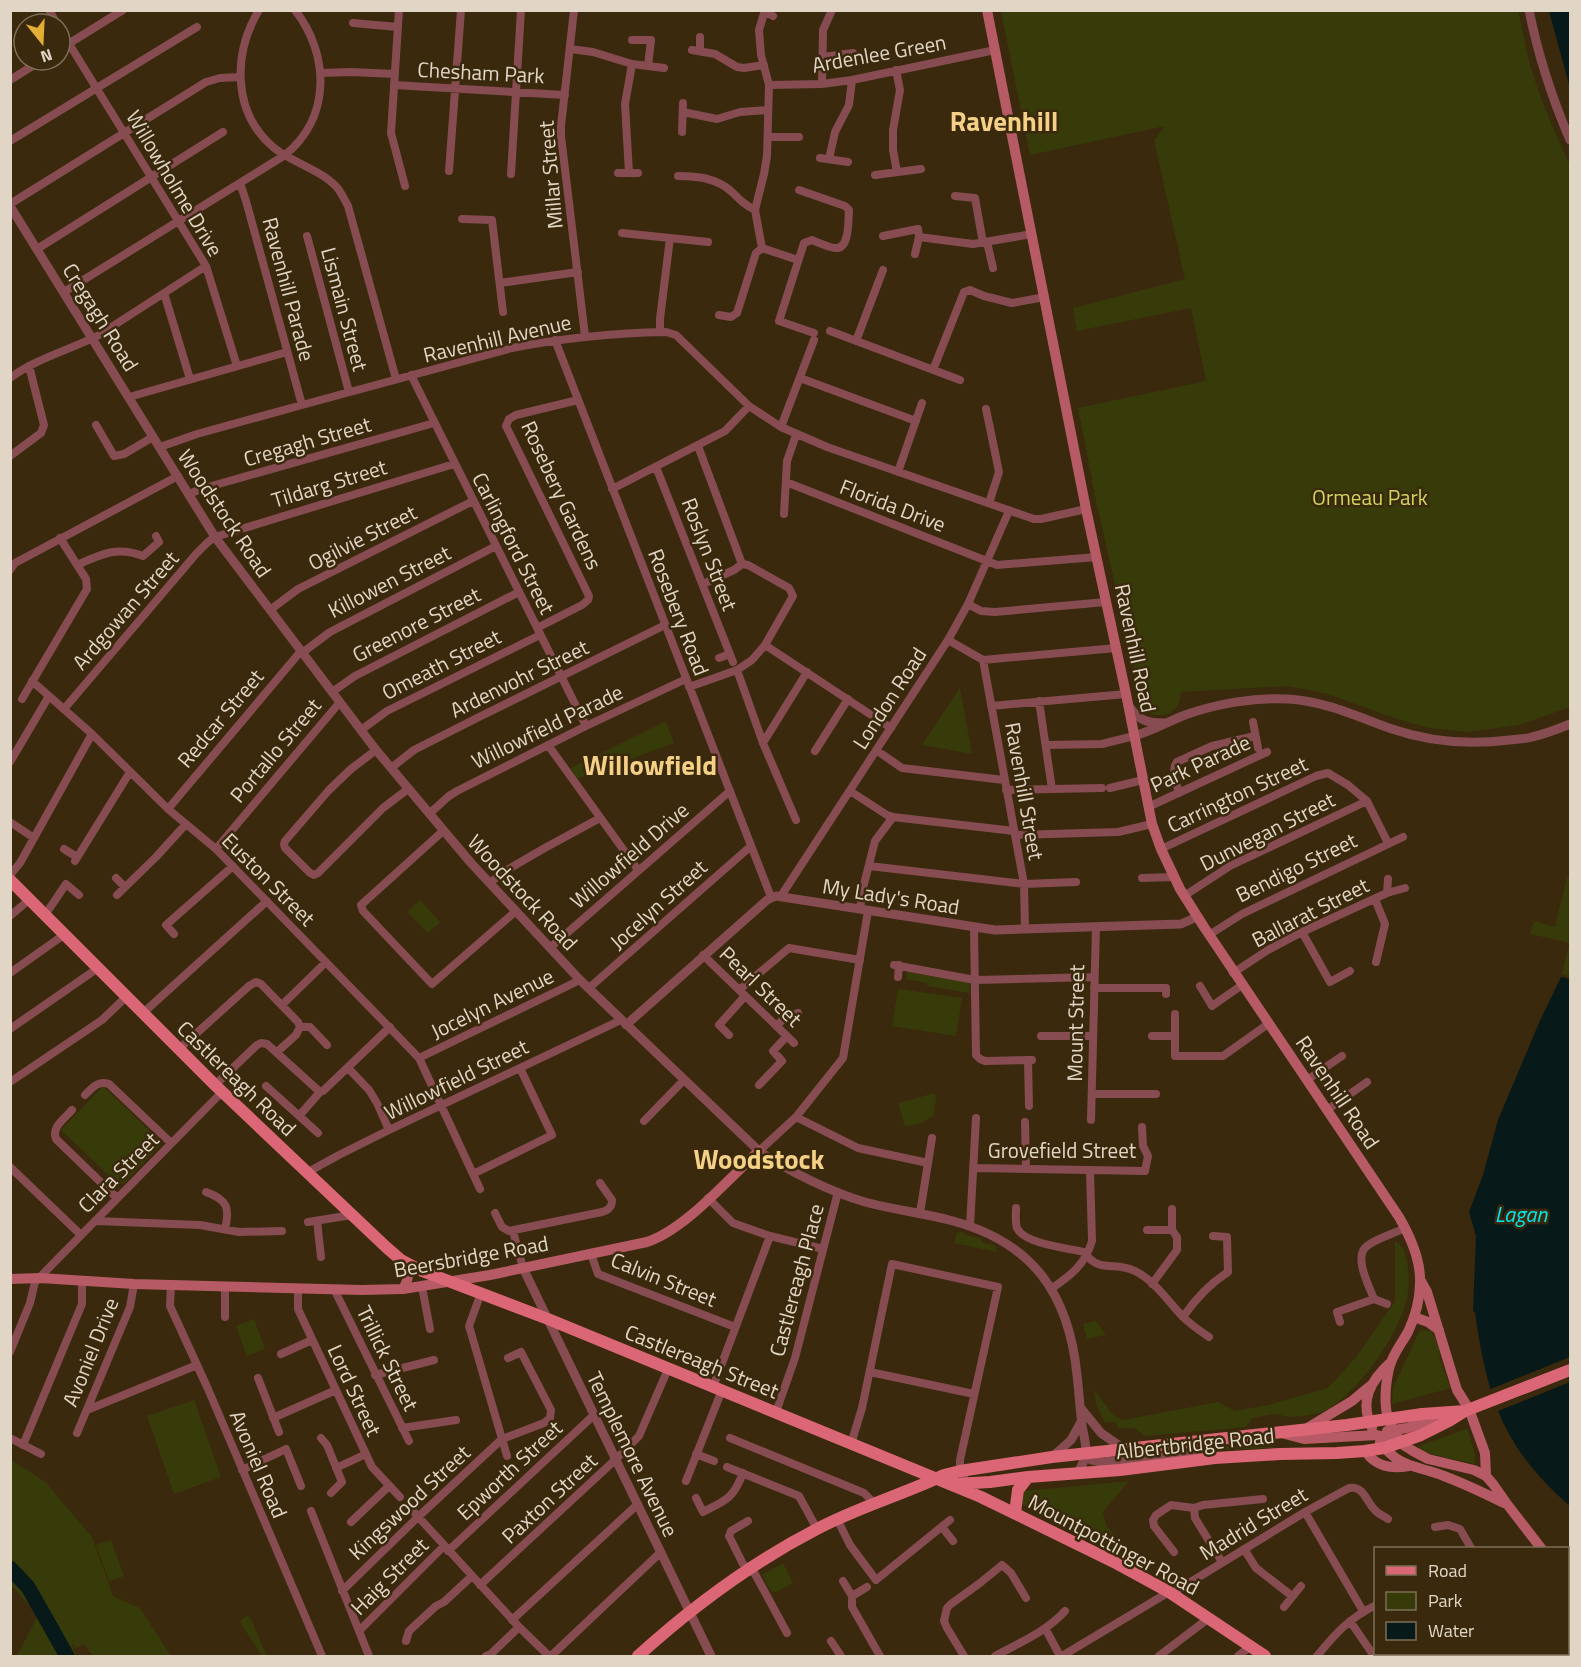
<svg xmlns="http://www.w3.org/2000/svg" width="1581" height="1667" viewBox="0 0 1581 1667" font-family="'Titillium Web',sans-serif">
<style>
.green{fill:#373b0a}
.water{fill:#081919}
.pier{fill:#3a290c}
.lines{fill:none;stroke-linecap:round;stroke-linejoin:round}
.river{stroke:#081919;stroke-width:15}
.minor{stroke:#864c51;stroke-width:8}
.tertiary{stroke:#864c51;stroke-width:9}
.secondary{stroke:#b65b65;stroke-width:10}
.primary{stroke:#db6675;stroke-width:12}
.labels{text-anchor:middle;dominant-baseline:central;stroke-width:5;stroke-linejoin:round;paint-order:stroke}
.street-label{font-size:21px;fill:#e1d6c6;stroke:#3a290c}
.park-label{font-size:21px;fill:#cdd65e;stroke:#3a290c}
.water-label{font-size:22px;font-style:italic;fill:#01e8f0;stroke:#3a290c}
.district-label{font-size:27px;font-weight:bold;fill:#f5d188;stroke:#3a290c}
</style>
<rect width="100%" height="100%" fill="#3a290c"/>
<path class="green" d="M1001,11H1518C1522,27 1525,44 1529,61C1539,96 1554,132 1570,165V707L1519,725L1468,732L1430,728L1400,720L1328,694L1287,686L1181,692C1180,697 1180,703 1177,707C1169,718 1154,716 1144,711L1096,501L1078,408L1206,381L1191,308L1077,331L1073,308L1185,279L1154,140L1165,126L1030,155Z
M960,688L972,754L922,745Z
M666,721L674,743L577,779L571,768Z
M1567,877L1570,878V972L1567,976L1562,974L1570,943L1530,934L1534,921L1555,927Z
M420,900L440,922L428,933L407,912Z
M908,972L969,983L970,993L927,986V983L906,979L907,973Z
M898,989L962,998L956,1036L892,1026Z
M103,1086L152,1133L149,1137L154,1140L157,1137L160,1140L161,1145L123,1184H118L61,1130Z
M935,1093L936,1098L934,1115C925,1122 916,1126 905,1126L898,1103Z
M959,1232L965,1233V1235L980,1238L983,1243L995,1245L997,1252L954,1243L957,1233H959Z
M1395,1241C1405,1246 1407,1259 1408,1269C1409,1276 1409,1285 1408,1292C1402,1332 1360,1391 1325,1411C1318,1414 1297,1417 1289,1417C1284,1417 1280,1414 1275,1414C1268,1415 1260,1416 1252,1418L1246,1427L1145,1436L1134,1428H1118L1115,1422H1105L1097,1407L1094,1390L1114,1416L1123,1420L1218,1402L1235,1411L1268,1405L1325,1389L1331,1385L1357,1356L1395,1301Z
M254,1319L265,1349L247,1356L236,1326Z
M1096,1321L1106,1335L1087,1339L1083,1324Z
M1424,1330L1432,1331L1436,1341L1439,1347L1440,1359L1447,1379L1451,1388L1392,1404L1393,1388L1419,1332Z
M194,1400L221,1477L174,1494L147,1416Z
M1466,1429L1468,1431L1475,1454L1474,1464L1431,1454L1419,1449L1422,1445Z
M1230,1446L1273,1447V1448L1197,1451V1449Z
M11,1460L35,1475L46,1483L92,1537L113,1596L140,1608L171,1656H93L84,1644L76,1648L72,1643L73,1648L77,1656H17L38,1615L11,1585Z
M1129,1481L1103,1512L1106,1525L1137,1560L1136,1563L1048,1520L1022,1504V1498L1025,1491Z
M111,1540L124,1576L109,1581L96,1545Z
M783,1563L793,1583L776,1592L771,1591L762,1575Z
M246,1616L250,1617L267,1656H262L241,1624L240,1621Z"/>
<path class="water" d="M1549,11H1570V88Z
M1561,977L1570,979V1506C1503,1448 1487,1398 1475,1312L1473,1311L1476,1236L1469,1212L1483,1175L1498,1120L1539,1023Z"/>
<path class="pier" d="M1570,1357V1382L1496,1412L1488,1390Z"/>
<g class="lines">
<path class="river" d="M10,1568L28,1587L67,1656"/>
<path class="minor" d="M49,10L57,24
M259,10C233,53 232,112 273,147C290,162 325,171 339,190C342,195 345,200 348,206L396,379
M399,10L391,133L405,186
M574,10L561,126V136L585,336
M764,11L773,16
M353,23L398,27
M60,29L206,266L237,366
M632,40H651L648,66
M60,49L123,10
M570,49L593,52L632,64L664,68
M692,50L715,54L737,67L744,68L764,65
M700,51V37
M823,57L853,53
M896,70L900,90L893,130V150L897,172
M321,73L351,72L395,74
M10,80L42,60
M822,84L823,30L832,10
M394,85L565,95
M769,85L822,84L852,80L995,50
M683,112L717,119L740,112L768,110
M682,132L683,103
M768,137H799
M10,141L197,27
M820,158L848,162
M829,159L835,132L849,105L852,80
M449,171L461,10
M618,173H638
M629,173L625,104L632,64
M511,174L521,10
M875,175L921,169
M678,176C697,176 717,178 732,192C740,200 745,205 755,210
M240,183L246,201L302,405
M799,190L845,206L849,210C848,220 850,250 835,248C828,247 819,243 812,240L804,243L779,321L814,333
M955,196L975,198L983,243
M10,204L206,82L220,78L240,77
M462,219L492,220L503,312
M622,233L708,242
M307,236L349,392
M883,236L918,229L919,237L973,244L1032,234
M987,242L993,268
M762,248L755,210L764,174L767,156L769,85L761,55L759,30L765,10
M762,248L798,260
M37,249L223,132
M915,254L919,237
M500,283L578,272
M64,292L285,155C331,118 330,55 295,10
M164,293L190,379
M719,315L731,317L737,313L754,259L756,253L762,248
M830,331L960,380
M660,332V319L670,238
M555,340L771,897
M856,341L883,270
M933,370L964,292L970,290L984,296L1012,303L1045,297
M411,375L586,726
M10,378C37,358 70,350 99,335L206,266
M800,378L916,421
M129,397L287,352
M986,409L999,472L989,503
M96,425L114,456L124,454L153,437
M781,427L814,340
M160,447L197,434L302,405L512,348C563,338 614,333 666,332L676,335L749,406L781,427L827,447L1034,519H1041L1086,509
M10,456L41,433L44,425L29,366
M656,467L733,662
M898,472L922,403
M786,482L997,565L1097,557
M612,489L725,431L749,406
M189,494L201,489L434,423
M784,514L787,461L796,435
M77,565C101,554 117,546 143,556L159,542L156,536
M10,570L15,563L178,476
M703,584L734,570L742,564
M968,604L981,611L995,612L1106,602
M270,610L298,589L473,501
M537,628L582,605L588,600L589,596L506,426L509,419L516,415L578,400
M948,640L983,660L1116,648
M765,645L891,728
M302,653L330,632L496,546
M719,658L730,654
M983,660L1024,884L1025,929
M737,670L763,743L796,820
M32,681L92,734L168,809L216,849L419,1058L480,1189
M689,687L737,670L752,660L765,645L793,596L789,588L748,565L742,564L698,446
M332,692L355,676L519,592
M22,699L87,589L86,579L60,538
M1039,701L1052,789
M991,706L1126,694
M64,709L196,554L208,542L215,537L454,464
M1253,722L1258,748
M361,730L387,711L540,635
M763,743L807,672
M548,745L638,870
M1046,745L1102,744L1134,736
M376,750L351,769L329,790L285,841L284,844L285,848L310,873L314,875L318,873L383,808L408,789
M876,750L902,768L1004,780
M815,751L848,699
M10,762L49,696
M391,768L414,750L475,719L665,625
M1110,788L1143,780
M1006,790L1102,788
M850,791L887,815L893,817L1014,831
M1179,793C1177,783 1170,771 1177,762L1212,746L1255,736
M1148,807L1267,752
M168,809L301,651
M429,814L449,796L457,791L586,726L686,679
M10,822L34,838
M443,831L361,905L363,911L432,984L516,911
M1015,835L1118,832L1152,824
M64,849L77,857
M216,849L340,702
M1161,849L1316,776L1328,773L1348,785L1367,801L1388,843
M75,861L130,772
M869,866L1024,884L1076,882
M10,875L20,863L92,734
M116,878L125,887
M1142,878L1175,877
M490,883L502,873L543,849L600,818
M1387,893L1388,879
M117,895L156,857L186,824
M781,896L948,640L968,604L1009,511
M1184,896L1230,866L1367,801
M1375,899L1385,924L1376,962
M860,909L863,888L875,841L893,817
M45,915L66,884L79,895
M10,916L30,899
M974,928L976,1055L980,1059L985,1061L1032,1060
M1302,932L1330,982L1350,971
M174,934L166,925L233,866
M1209,935L1242,914L1403,837
M551,947L730,791
M703,955L794,1043
M894,965L975,980L1094,977
M10,973L65,934
M1233,973L1268,950L1302,932L1387,893L1405,888
M898,977L899,965
M1200,986L1212,1006L1242,985
M589,988L751,846
M1094,988H1166V994
M739,990L789,948L860,960
M282,1005L326,962
M143,1013L267,901
M1175,1014V1056H1223L1268,1024
M776,1026L785,1018L798,1013
M300,1027H310L327,1045
M10,1029L98,968
M729,1035L719,1025L745,996
M1041,1036H1092
M1152,1036H1175
M179,1049L249,986L256,982L261,984L298,1022L300,1027L296,1035L277,1052
M419,1058L580,980
M1028,1060L1029,1106
M348,1068L369,1090L377,1103L389,1130
M1307,1080L1342,1056
M10,1082L102,1020L126,997
M215,1085L257,1045L261,1043L267,1044L320,1092
M759,1085L782,1061L773,1051L787,1036
M266,1086L318,1133
M1092,1094H1156
M85,1095C92,1088 98,1080 109,1084L171,1143
M72,1110C65,1118 51,1127 56,1139L117,1198
M1327,1110L1367,1082
M299,1116L320,1092L323,1091L390,1027
M796,1117L858,1148L928,1163
M1091,1120L1096,927
M644,1121L684,1080
M1025,1122L1026,1169
M759,1151L796,1117L843,1058L868,911
M10,1167L81,1235
M973,1168L1145,1171L1148,1156L1143,1146L1142,1127
M308,1172L339,1155L389,1130L621,1020
M473,1174L552,1135L520,1068
M206,1192C228,1200 230,1208 225,1229
M708,1198L733,1223L770,1236L823,1249
M1016,1208C1016,1214 1015,1222 1017,1228C1024,1244 1068,1248 1084,1252C1099,1274 1115,1261 1135,1271C1155,1281 1168,1301 1183,1317C1191,1325 1200,1331 1209,1337
M495,1213L502,1227L509,1231L602,1212C609,1210 612,1207 612,1200L600,1183
M920,1213L932,1138
M95,1221L200,1225L239,1232L282,1231
M317,1221L321,1257
M308,1222L352,1215
M970,1226L976,1118
M1147,1230H1172
M513,1231L523,1268
M591,1254L598,1274L735,1327
M1152,1284L1177,1250V1237L1172,1230V1209
M171,1285L170,1306L208,1389L322,1656
M422,1287L430,1329
M298,1288V1309L372,1467L400,1497
M334,1289L409,1441
M1051,1289C1071,1275 1085,1265 1092,1241L1090,1170
M481,1293L469,1326L507,1456
M1374,1299L1387,1304
M225,1317V1286
M1183,1317C1196,1298 1209,1284 1228,1272L1227,1237L1213,1236
M1340,1322L1337,1312L1374,1299C1369,1286 1353,1256 1367,1246C1377,1238 1393,1234 1405,1228
M10,1352L30,1303L35,1282L222,1092
M281,1354L312,1340
M870,1372L974,1394
M375,1375L434,1360
M258,1378L279,1432
M713,1387L770,1236
M87,1410L197,1365
M776,1412L795,1358L838,1192
M273,1418L336,1390
M402,1428L456,1420
M77,1433L130,1307L134,1284
M10,1438L41,1454
M321,1438L327,1445L342,1482L331,1493
M730,1438L864,1493L874,1503
M851,1444L862,1408L892,1264L998,1287L960,1460V1471L964,1477
M23,1445L82,1304V1281
M696,1454L714,1461
M727,1467L799,1496L817,1529
M336,1468L366,1454
M242,1470L286,1449L301,1486
M686,1481L722,1390
M696,1498L703,1512C726,1500 733,1499 743,1473
M1194,1508L1195,1518L1222,1562
M412,1510L519,1627L549,1656
M311,1511L369,1656
M1305,1512L1363,1611
M837,1519L850,1545L876,1580L950,1520
M748,1521L731,1531L729,1536L743,1564L755,1574L787,1633
M351,1522L389,1486
M942,1527L953,1541
M1435,1527L1448,1525L1460,1529L1471,1548
M1244,1549L1256,1568L1292,1596
M448,1551L594,1415
M1174,1552L1154,1526L1153,1520L1156,1515L1171,1505L1194,1508L1203,1505L1263,1499
M843,1581L852,1596
M480,1585L615,1460L639,1436L668,1369
M867,1587L852,1596V1607L880,1656
M342,1591L418,1517L502,1439L544,1423L550,1418L551,1410L521,1352L508,1358
M1171,1594L1305,1512L1349,1488C1364,1485 1366,1502 1375,1510C1378,1514 1384,1516 1388,1519
M1284,1607L1301,1586
M512,1620L638,1504
M1350,1621L1374,1656
M1045,1628L1060,1656
M359,1631L444,1546
M406,1641L409,1631L436,1606L444,1602L472,1576
M831,1641L841,1656
M486,1656L491,1654L519,1627
M551,1656L661,1552
M964,1656L947,1628L944,1621L947,1608L951,1604L980,1583L1002,1565L1011,1573L1026,1598
M995,1656C1019,1643 1046,1632 1065,1611
M1062,1656L1169,1592
M1159,1656L1209,1618
M1238,1656L1251,1646
M1317,1656C1336,1633 1348,1619 1376,1605"/>
<path class="tertiary" d="M1529,10C1538,55 1552,98 1570,140
M10,206L215,537L376,750L471,863L580,980L759,1151C786,1170 833,1193 865,1202C894,1210 924,1213 953,1221C1034,1243 1069,1295 1077,1375C1079,1392 1080,1409 1082,1425C1083,1434 1088,1447 1085,1457C1084,1462 1080,1468 1078,1473
M1129,706C1139,721 1147,723 1165,723
M1134,736C1152,731 1167,722 1185,715C1216,704 1254,697 1288,699C1325,701 1358,717 1392,729C1430,742 1470,745 1509,740C1517,739 1525,739 1532,737C1545,734 1558,729 1570,724
M626,1025L767,900L776,896L995,930L1181,924L1197,917
M523,1268L711,1656
M1080,1407L1101,1433L1124,1449
M1086,1453L1091,1460L1103,1462L1187,1455L1200,1456
M1052,1457L1071,1440L1081,1422"/>
<path class="secondary" d="M987,10L1086,509L1126,694L1152,824L1161,849L1180,889L1204,927L1399,1217C1410,1236 1421,1260 1420,1283C1420,1299 1415,1317 1408,1332C1403,1341 1396,1350 1392,1360C1388,1368 1387,1378 1386,1387C1384,1411 1387,1423 1402,1443
M10,1279L40,1278L134,1284L362,1290L403,1289L490,1275L647,1242C686,1229 728,1179 759,1151
M1421,1281L1427,1292L1457,1390L1469,1409L1485,1453L1486,1476
M403,1289C408,1280 410,1274 407,1264
M1414,1317L1428,1322L1439,1330
M1372,1428C1359,1401 1370,1381 1391,1362
M1304,1430L1352,1401L1370,1386
M1387,1431L1407,1428L1430,1421H1448
M1281,1433L1304,1439L1377,1435L1394,1439L1413,1451L1428,1459L1474,1470L1486,1476L1493,1484L1507,1504L1541,1548
M1380,1442C1400,1469 1416,1465 1444,1476C1465,1484 1484,1493 1504,1503
M1365,1451C1376,1467 1391,1469 1409,1466
M1568,1583L1570,1587"/>
<path class="primary" d="M10,880L215,1085L386,1247L401,1260L422,1271L548,1319L981,1497L1114,1562L1169,1592L1265,1656
M954,1484L990,1482L1028,1477L1120,1470L1215,1458L1280,1454L1337,1453L1365,1451L1384,1448L1421,1435L1449,1421L1465,1411L1570,1370
M1015,1513L1018,1490L1028,1477
M638,1656C692,1607 751,1563 817,1529C858,1507 902,1495 944,1475L960,1471L1052,1457L1347,1425L1422,1414L1465,1411"/>
</g>
<g class="labels">
<g class="street-label">
<text transform="translate(879 53) rotate(-10)">Ardenlee Green</text>
<text transform="translate(481 72) rotate(3)">Chesham Park</text>
<text transform="translate(550 175) rotate(-95)">Millar Street</text>
<text transform="translate(175 183) rotate(59)">Willowholme Drive</text>
<text transform="translate(289 289) rotate(75)">Ravenhill Parade</text>
<text transform="translate(345 309) rotate(75)">Lismain Street</text>
<text transform="translate(101 317) rotate(58)">Cregagh Road</text>
<text transform="translate(497 338) rotate(-13)">Ravenhill Avenue</text>
<text transform="translate(307 441) rotate(-16)">Cregagh Street</text>
<text transform="translate(329 483) rotate(-17)">Tildarg Street</text>
<text transform="translate(562 495) rotate(65)">Rosebery Gardens</text>
<text transform="translate(893 505) rotate(21)">Florida Drive</text>
<text transform="translate(225 513) rotate(56)">Woodstock Road</text>
<text transform="translate(362 537) rotate(-27)">Ogilvie Street</text>
<text transform="translate(514 543) rotate(63)">Carlingford Street</text>
<text transform="translate(710 554) rotate(69)">Roslyn Street</text>
<text transform="translate(389 581) rotate(-27)">Killowen Street</text>
<text transform="translate(125 610) rotate(-49)">Ardgowan Street</text>
<text transform="translate(679 612) rotate(69)">Rosebery Road</text>
<text transform="translate(416 624) rotate(-27)">Greenore Street</text>
<text transform="translate(1136 648) rotate(78)">Ravenhill Road</text>
<text transform="translate(441 664) rotate(-27)">Omeath Street</text>
<text transform="translate(519 678) rotate(-26)">Ardenvohr Street</text>
<text transform="translate(889 698) rotate(-57)">London Road</text>
<text transform="translate(220 718) rotate(-50)">Redcar Street</text>
<text transform="translate(547 726) rotate(-26)">Willowfield Parade</text>
<text transform="translate(275 750) rotate(-50)">Portallo Street</text>
<text transform="translate(1200 763) rotate(-25)">Park Parade</text>
<text transform="translate(1025 791) rotate(80)">Ravenhill Street</text>
<text transform="translate(1237 794) rotate(-25)">Carrington Street</text>
<text transform="translate(1267 831) rotate(-27)">Dunvegan Street</text>
<text transform="translate(629 855) rotate(-41)">Willowfield Drive</text>
<text transform="translate(1296 867) rotate(-26)">Bendigo Street</text>
<text transform="translate(269 879) rotate(45)">Euston Street</text>
<text transform="translate(523 892) rotate(47)">Woodstock Road</text>
<text transform="translate(891 896) rotate(9)">My Lady's Road</text>
<text transform="translate(658 904) rotate(-42)">Jocelyn Street</text>
<text transform="translate(1310 912) rotate(-27)">Ballarat Street</text>
<text transform="translate(761 986) rotate(44)">Pearl Street</text>
<text transform="translate(492 1003) rotate(-26)">Jocelyn Avenue</text>
<text transform="translate(1075 1023) rotate(-89)">Mount Street</text>
<text transform="translate(237 1078) rotate(44)">Castlereagh Road</text>
<text transform="translate(456 1079) rotate(-26)">Willowfield Street</text>
<text transform="translate(1338 1092) rotate(56)">Ravenhill Road</text>
<text x="1062" y="1150">Grovefield Street</text>
<text transform="translate(118 1172) rotate(-45)">Clara Street</text>
<text transform="translate(471 1256) rotate(-10)">Beersbridge Road</text>
<text transform="translate(664 1279) rotate(22)">Calvin Street</text>
<text transform="translate(796 1280) rotate(-75)">Castlereagh Place</text>
<text transform="translate(90 1352) rotate(-68)">Avoniel Drive</text>
<text transform="translate(388 1358) rotate(64)">Trillick Street</text>
<text transform="translate(702 1361) rotate(22)">Castlereagh Street</text>
<text transform="translate(355 1390) rotate(65)">Lord Street</text>
<text transform="translate(1195 1443) rotate(-6)">Albertbridge Road</text>
<text transform="translate(633 1454) rotate(64)">Templemore Avenue</text>
<text transform="translate(259 1464) rotate(67)">Avoniel Road</text>
<text transform="translate(509 1470) rotate(-43)">Epworth Street</text>
<text transform="translate(549 1498) rotate(-43)">Paxton Street</text>
<text transform="translate(409 1502) rotate(-43)">Kingswood Street</text>
<text transform="translate(1253 1523) rotate(-31)">Madrid Street</text>
<text transform="translate(1114 1544) rotate(28)">Mountpottinger Road</text>
<text transform="translate(389 1576) rotate(-45)">Haig Street</text>
</g>
<g class="park-label">
<text x="1370" y="497">Ormeau Park</text>
</g>
<g class="water-label">
<text x="1521" y="1214">Lagan</text>
</g>
<g class="district-label">
<text x="1004" y="120">Ravenhill</text>
<text x="650" y="764">Willowfield</text>
<text x="759" y="1158">Woodstock</text>
</g>
</g>
<rect width="1581" height="1667" fill="none" stroke="#e1d6c6" stroke-width="24"/>
<rect x="1374" y="1547" width="195" height="108" fill="#3a290c" stroke="#7d6e56" stroke-width="1.5"/>
<rect x="1386" y="1566" width="30" height="9" fill="#db6675" stroke="#7d6e56" stroke-width="1.5"/>
<text x="1428" y="1577" font-size="18" fill="#e1d6c6">Road</text>
<rect x="1386" y="1592" width="30" height="18" fill="#373b0a" stroke="#7d6e56" stroke-width="1.5"/>
<text x="1428" y="1607" font-size="18" fill="#e1d6c6">Park</text>
<rect x="1386" y="1622" width="30" height="18" fill="#081919" stroke="#7d6e56" stroke-width="1.5"/>
<text x="1428" y="1637" font-size="18" fill="#e1d6c6">Water</text>
<g transform="translate(42 42) rotate(162)"><circle r="28" fill="#3a290c" stroke="#7d6e56" stroke-width="1.5"/>
<path d="M0-4.5L10 22L0 15L-10 22Z" fill="#e3ae34"/>
<text y="-9" font-size="16" font-weight="bold" text-anchor="middle" fill="#e1d6c6">N</text>
</g>
</svg>
